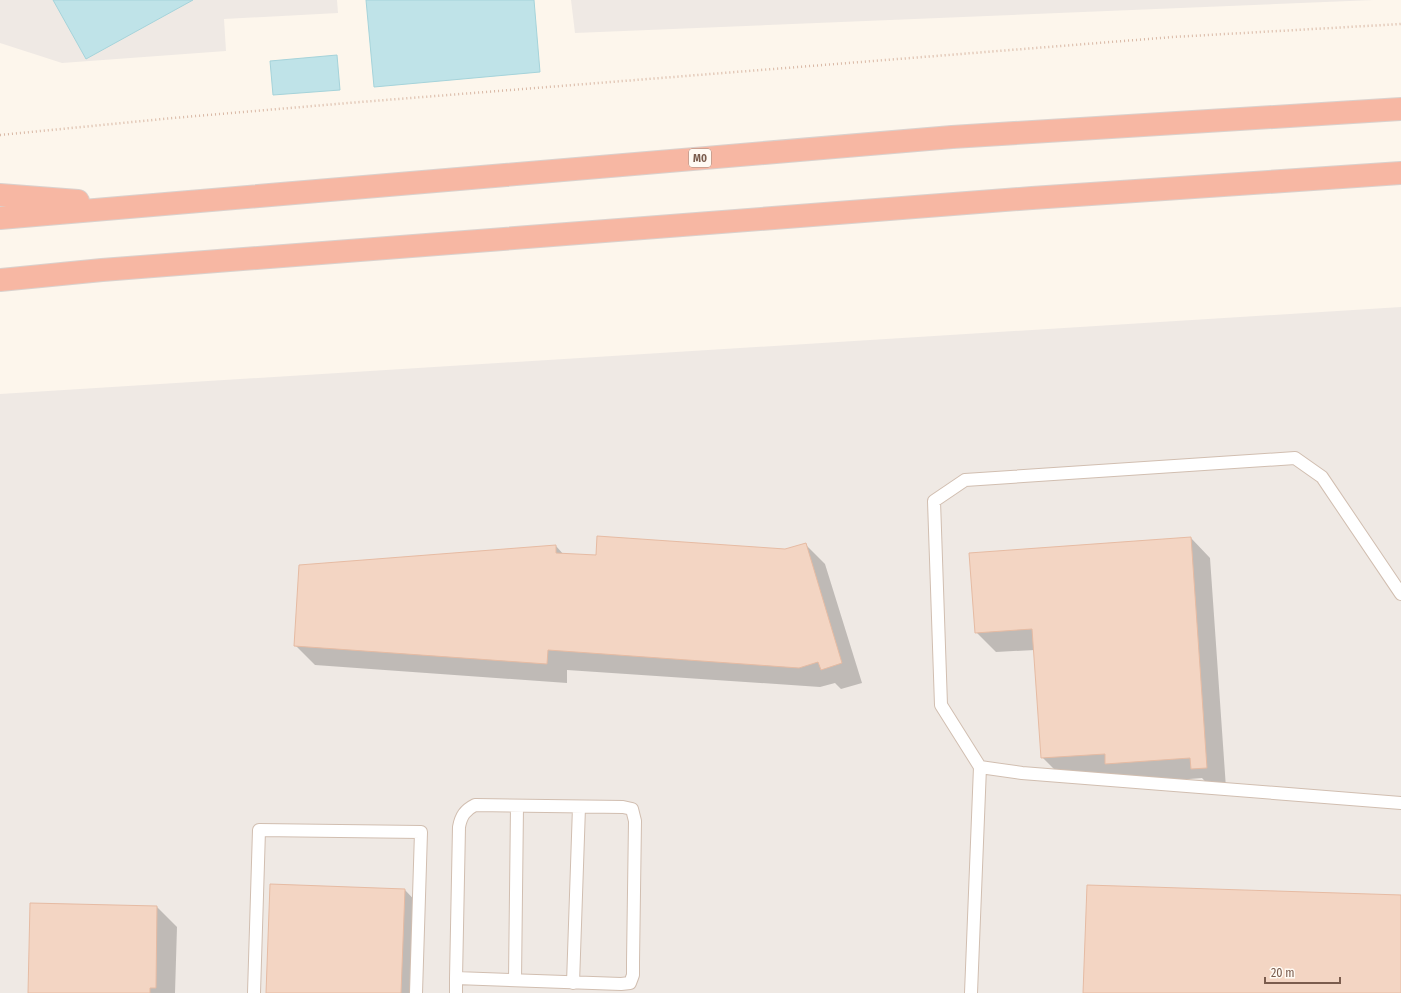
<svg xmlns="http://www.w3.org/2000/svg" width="1401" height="993" viewBox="0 0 1401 993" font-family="'Fira Sans Condensed',sans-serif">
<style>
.industrial{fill:#efe9e4}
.water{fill:#bfe3e8;stroke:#a5d3da}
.shadow{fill:#0003}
.building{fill:#f3d5c3;stroke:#e6bba3}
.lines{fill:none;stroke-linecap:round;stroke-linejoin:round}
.lane-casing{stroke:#d1beb0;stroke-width:14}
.highway-casing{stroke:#dad1cd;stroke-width:24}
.path{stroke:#d9b8a5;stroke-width:2.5;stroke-dasharray:1 3;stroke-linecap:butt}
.lane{stroke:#fff;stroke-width:12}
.highway{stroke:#f7b7a3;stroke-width:22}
.labels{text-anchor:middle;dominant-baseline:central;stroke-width:3.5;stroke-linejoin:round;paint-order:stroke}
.shield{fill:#fffaf3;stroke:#a28b7f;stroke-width:1}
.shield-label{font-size:11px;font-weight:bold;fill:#7a5c4d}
</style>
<rect width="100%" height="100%" fill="#fdf6ec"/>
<path class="industrial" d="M0,0H337L338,13L224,19L226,51L62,63L0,43Z
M571,0H1374L575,33Z
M1401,307V993H0V394Z"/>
<path class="water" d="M53,0H193L86,59Z
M366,0H534L540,72L374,87Z
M337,55L340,90L273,95L270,61Z"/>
<path class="shadow" d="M1191,538L1210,558L1226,788L1212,789L1202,778L1126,784L1116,774L1062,777L1042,757L1035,650L996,652L976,632Z
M805,544L825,564L862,683L841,689L835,683L820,687L567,670V683L315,665L295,645L556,546L564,555L597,556L785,550Z
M405,890L424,910L421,993H267Z
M31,904L157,907L177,927L175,993H29Z"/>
<path class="building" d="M597,536L785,549L806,543L842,663L821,670L818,662L799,668L548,650L547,664L294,646L299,565L556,545V553L596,555Z
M1191,537L1207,768L1191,769L1190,758L1105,764V754L1041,758L1032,629L975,633L969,553Z
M270,884L405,889L401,993H266Z
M1087,885L1401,895V993H1083Z
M30,903L157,906L156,988H150V993H28Z"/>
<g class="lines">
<defs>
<path id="lane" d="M980,767L1022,773L1401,803
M515,980L517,806
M573,983L579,807
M254,993L259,830L421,832L416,993
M456,993V978L459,827C461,816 465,810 475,805L623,807L632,809L635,821L633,962V975L630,983L621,984L456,978
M971,993L980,767L941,705L934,501L965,480L1295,458L1322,477L1401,594"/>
<path id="highway" d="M0,195L78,201
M0,218L952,137L1401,109
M0,280L102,270L1032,198L1401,173"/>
</defs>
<use href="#lane" class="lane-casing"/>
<use href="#highway" class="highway-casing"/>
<path class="path" d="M0,135L173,118L348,103L1173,37L1401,24"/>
<use href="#lane" class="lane"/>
<use href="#highway" class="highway"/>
</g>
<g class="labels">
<rect class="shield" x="689" y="149" width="22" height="18" rx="3"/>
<g class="shield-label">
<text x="700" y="158">M0</text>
</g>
</g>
<path d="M1265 977v6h75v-6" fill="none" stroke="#7a5c4d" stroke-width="2"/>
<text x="1271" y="977" font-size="12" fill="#7a5c4d" stroke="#fffaf3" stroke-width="3" paint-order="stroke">20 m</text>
</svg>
